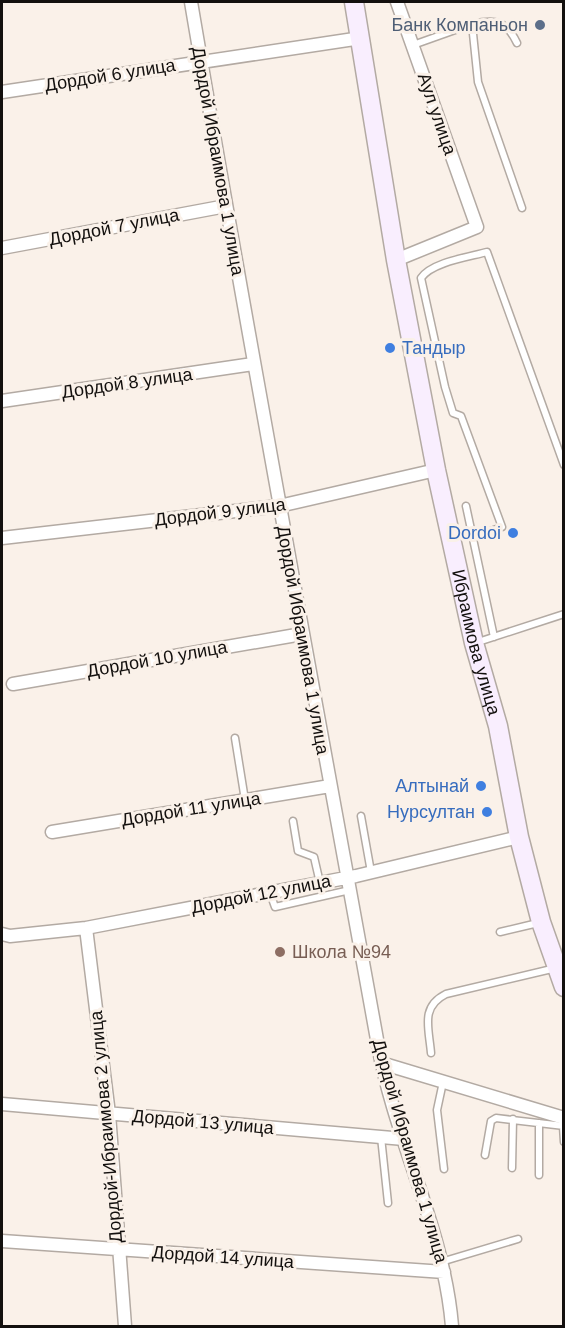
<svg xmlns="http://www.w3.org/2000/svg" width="565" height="1328" viewBox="0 0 565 1328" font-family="Arial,sans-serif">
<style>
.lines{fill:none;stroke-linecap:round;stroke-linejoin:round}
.service-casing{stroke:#b3aaa3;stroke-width:9}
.minor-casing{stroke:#b3aaa3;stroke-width:15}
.secondary-casing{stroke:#b3aaa3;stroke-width:21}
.service{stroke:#fff;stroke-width:6}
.minor{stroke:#fff;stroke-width:12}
.secondary{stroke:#f9eefe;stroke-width:18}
.service-dot{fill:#5c6f8a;stroke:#faf1e9;stroke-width:2}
.shop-dot{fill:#3f7fe0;stroke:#faf1e9;stroke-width:2}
.education-dot{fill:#8d6e63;stroke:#faf1e9;stroke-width:2}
.labels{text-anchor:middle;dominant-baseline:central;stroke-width:6;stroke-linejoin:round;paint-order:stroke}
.service-label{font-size:18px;fill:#4e5e75;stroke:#faf1e9;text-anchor:end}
.street-label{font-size:18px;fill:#13100e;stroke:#faf1e9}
.shop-label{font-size:18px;fill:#366cbe;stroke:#faf1e9;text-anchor:end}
.education-label{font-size:18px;fill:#785e54;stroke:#faf1e9;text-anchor:start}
</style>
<rect width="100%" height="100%" fill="#faf1e9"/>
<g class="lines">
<defs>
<path id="service" d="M472,24C495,19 506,20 517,43
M413,45L472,24L478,82L522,208
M466,506L494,637
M472,538L502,527L461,416L453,413L445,387L421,278C432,262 469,257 487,252L564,465
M475,643L564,614
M235,738L245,800
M361,816L371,872
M293,821L298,851L314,857L320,883
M270,893L275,907L350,890
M500,932L538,923
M431,1053C429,1028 420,1007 446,994L556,968
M443,1082L437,1110L444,1169
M563,1126L564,1142
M381,1137L388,1203
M485,1155L491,1121L496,1118L564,1126
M512,1168L513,1119
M539,1175V1123
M441,1262L518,1239"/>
<path id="minor" d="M191,2C250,350 315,697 378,1045C395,1140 444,1229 452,1326
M2,92L361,38
M2,248L226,206
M396,260L477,227L397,2
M2,401L253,364
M2,538L279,506L436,470
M13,684L302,634
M52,832L330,786
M86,928L109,1114L125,1326
M2,934L10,936L86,928L356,876L519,837
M381,1063L564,1118
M2,1104L404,1139
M2,1241L444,1272"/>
<g id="secondary">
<path id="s1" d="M354,2L396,260L436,470L474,643L498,726L519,837L541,922L564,987"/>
</g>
</defs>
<use href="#service" class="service-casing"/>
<use href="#minor" class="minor-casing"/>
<use href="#secondary" class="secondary-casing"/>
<use href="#service" class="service"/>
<use href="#minor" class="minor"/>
<use href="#secondary" class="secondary"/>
</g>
<circle class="service-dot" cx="540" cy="25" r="6"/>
<g class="shop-dot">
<circle cx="390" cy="348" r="6"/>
<circle cx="513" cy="533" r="6"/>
<circle cx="481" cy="786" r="6"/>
<circle cx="487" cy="812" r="6"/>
</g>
<circle class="education-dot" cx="280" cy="952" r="6"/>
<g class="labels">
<g class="service-label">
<text x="528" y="25">Банк Компаньон</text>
</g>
<g class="street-label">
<text transform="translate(110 75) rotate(-9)">Дордой 6 улица</text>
<text transform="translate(437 114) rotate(71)">Аул улица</text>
<text transform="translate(218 161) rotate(80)">Дордой Ибраимова 1 улица</text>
<text transform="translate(114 227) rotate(-11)">Дордой 7 улица</text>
<text transform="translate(127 383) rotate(-8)">Дордой 8 улица</text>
<text transform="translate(220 512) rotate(-7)">Дордой 9 улица</text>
<text transform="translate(303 640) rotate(80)">Дордой Ибраимова 1 улица</text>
<text stroke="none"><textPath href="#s1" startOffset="652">Ибраимова улица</textPath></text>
<text transform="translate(157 659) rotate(-10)">Дордой 10 улица</text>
<text transform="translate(191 809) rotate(-9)">Дордой 11 улица</text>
<text transform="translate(261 894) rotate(-11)">Дордой 12 улица</text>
<text transform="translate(203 1122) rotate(5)">Дордой 13 улица</text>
<text transform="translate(106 1127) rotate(-95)">Дордой-Ибраимова 2 улица</text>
<text transform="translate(410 1151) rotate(74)">Дордой Ибраимова 1 улица</text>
<text transform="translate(223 1257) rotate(4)">Дордой 14 улица</text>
</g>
<g class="shop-label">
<text x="402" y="348" text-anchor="start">Тандыр</text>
<text x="501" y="533">Dordoi</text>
<text x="469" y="786">Алтынай</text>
<text x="475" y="812">Нурсултан</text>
</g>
<g class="education-label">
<text x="292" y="952">Школа №94</text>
</g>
</g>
<rect width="565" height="1328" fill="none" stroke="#13100e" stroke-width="6"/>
</svg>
